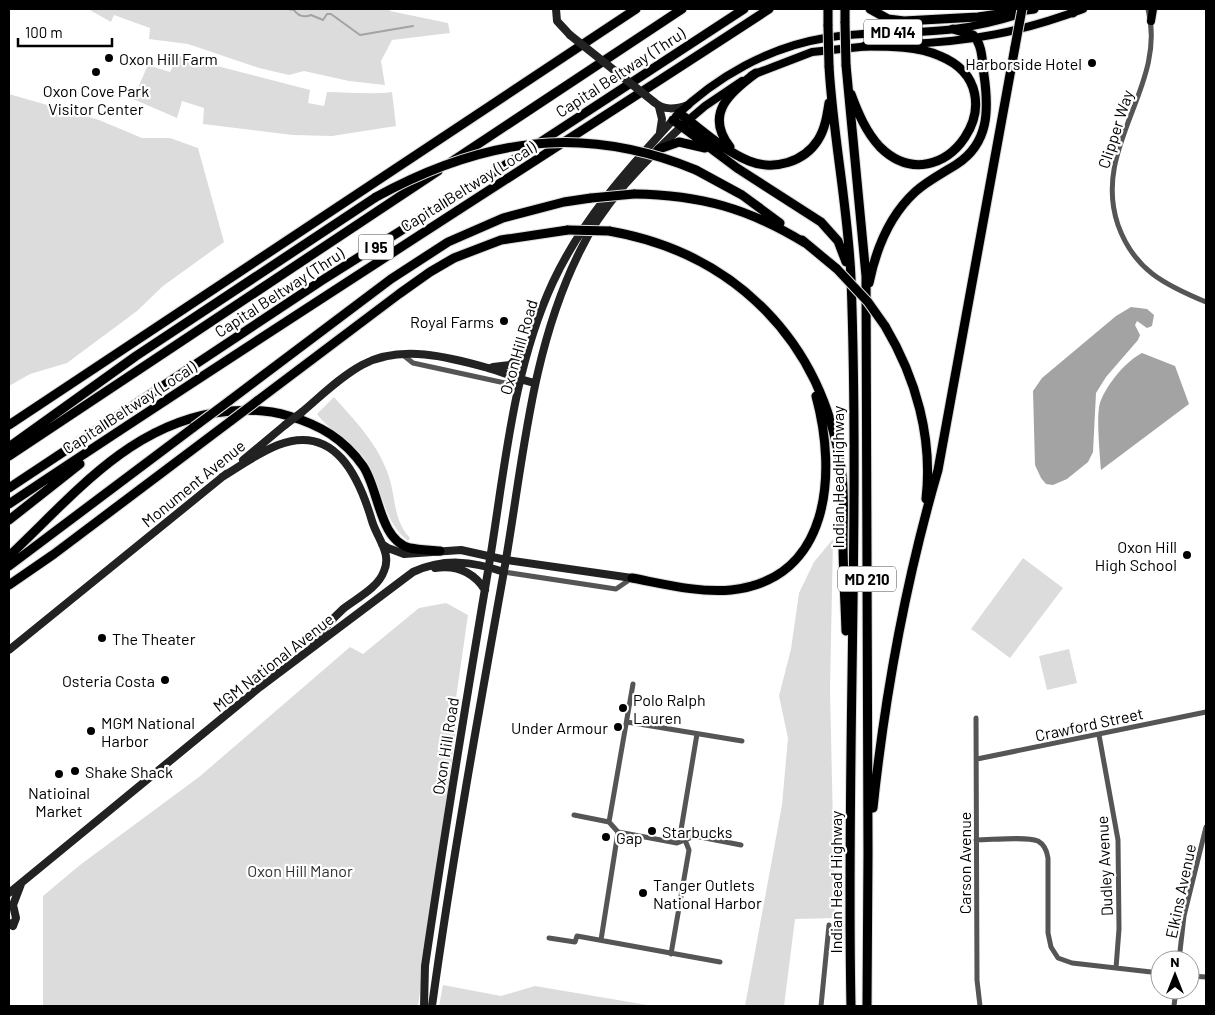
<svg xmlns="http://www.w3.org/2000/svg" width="1215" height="1015" viewBox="0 0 1215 1015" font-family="Barlow,sans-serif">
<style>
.green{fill:#dcdcdc}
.water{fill:#a3a3a3}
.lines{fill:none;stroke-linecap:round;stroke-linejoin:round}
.stream{stroke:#a3a3a3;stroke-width:2}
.primary-casing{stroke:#dbdbdb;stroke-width:10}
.highway-casing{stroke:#dbdbdb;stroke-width:11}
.street{stroke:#555;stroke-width:5}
.secondary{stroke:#222;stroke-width:8}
.primary{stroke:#000;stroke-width:8}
.highway{stroke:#000;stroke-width:9}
.highway-bridge-casing{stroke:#dbdbdb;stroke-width:11;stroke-linecap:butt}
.secondary-bridge{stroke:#222;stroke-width:8}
.highway-bridge{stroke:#000;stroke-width:9}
.poi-dot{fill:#000;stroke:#fff;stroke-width:2}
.labels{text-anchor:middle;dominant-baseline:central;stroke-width:4.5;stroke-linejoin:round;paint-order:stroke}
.shield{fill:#fff;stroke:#4c4c4c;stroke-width:1}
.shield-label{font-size:15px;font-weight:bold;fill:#000}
.poi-label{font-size:16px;fill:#000;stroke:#fff;text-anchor:start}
.street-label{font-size:16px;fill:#000;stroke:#fff}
.park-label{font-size:16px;fill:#333;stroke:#fff}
</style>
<rect width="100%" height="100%" fill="#fff"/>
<path class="green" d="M88,9H389L390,11L448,23L450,33L392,40L381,61L385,85L349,81L304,71L289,75L259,68L188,44L149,39L150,28L114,15L111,22Z
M178,56L310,90L308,103L324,106L327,92C350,92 368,95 392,92L396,126L332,136L293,135L203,124L204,108L182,101L177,118L133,99L148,65L170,72Z
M9,94L99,120L142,138H170L198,148L224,242L163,286L137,311L67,363L30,374L9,386Z
M334,397C356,422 379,445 389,477C396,498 393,520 410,538L408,541C383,522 383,488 367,462C354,442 331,433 317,414Z
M833,539L830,689L835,918L795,919L784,1006H745L782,805L788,738L779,696L791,649L799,593L814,562Z
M1023,558L1063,588L1010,658L971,629Z
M446,603L468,615L456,698L451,704L459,708L418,1006H43V896L80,865L199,777L350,647L363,654L419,608Z
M1069,649L1077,683L1047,690L1039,656Z
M443,985L501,996L535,986L653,1006H439Z"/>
<path class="water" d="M1131,307L1147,309L1154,315L1152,326L1147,328L1137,321L1135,325L1140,335L1138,340L1106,377L1096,393L1093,452L1088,462L1067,479L1053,485L1046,484L1041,478L1035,465L1033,391L1042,378L1116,316Z
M1142,353L1175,366L1189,404L1101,470C1100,455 1096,415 1100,403C1106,385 1126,361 1142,353Z"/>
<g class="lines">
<path class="stream" d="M268,9H278
M288,9L294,10C298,16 303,18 311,15L323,20L327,14H331L360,35L413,26"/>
<defs>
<path id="primary" d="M1151,21L1153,9
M904,44C970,42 1021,32 1083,9
M752,75L812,52L870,46
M676,116C716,77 769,47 825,38C868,30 911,35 954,29C977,26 999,21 1020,14
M685,123L705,106L742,81"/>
<path id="highway" d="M870,9L888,19L904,21L978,17L1034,9
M1072,9L1073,13
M845,23V9
M828,26V9
M846,65L866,276L868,853L867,1006
M829,66C833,137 848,207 851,278C860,521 846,764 851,1006
M851,94C858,113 866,132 880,147C943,209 1023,90 940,56C918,46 890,46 865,46
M679,113C701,129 724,151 749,161C774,171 804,162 818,140C825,129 827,116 829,103
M673,120L737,168L821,222L838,241L846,262
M730,147C704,114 730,92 756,73
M659,149L679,142L705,148
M451,162L682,9
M696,170L742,195L780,223
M634,194C700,195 748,208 805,243
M609,231C735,253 822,341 841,468C845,491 843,516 843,540C843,570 845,600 846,631
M802,240L837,269
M869,283C876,249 889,216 915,192C927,181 943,173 957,164C989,143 989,110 984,75C982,62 983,45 973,35L953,29
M885,326C916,378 933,438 926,499
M229,401L391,279L448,242L503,218L564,202L591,198
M257,401L399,294L430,272L454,258L501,240L568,230
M9,425L636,9
M9,447L136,356L376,197
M9,456L438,171
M9,488L321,281L510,162L744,9
M9,504C260,336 516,174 769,9
M9,520L80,464
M9,556C71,498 126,428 214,413C238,409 265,409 289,416C320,425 344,439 363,466C379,489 379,540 410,548C420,550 431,550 440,551
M9,566L194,427
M632,578C664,584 699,593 731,590C831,579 837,473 816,396
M9,585L54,554L232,420
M873,808C885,694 906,580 938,470L1015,47"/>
</defs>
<use href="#primary" class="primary-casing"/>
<use href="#highway" class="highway-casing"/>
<path class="street" d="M1148,9C1168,86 1091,146 1118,225C1134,270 1165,285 1206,302
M403,355L413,363L505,383L521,380
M504,572L616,589L632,578
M976,718L977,980L980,1006
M627,722L742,741
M1099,735L1118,840L1119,929L1116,968
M977,759L1206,712
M574,815L609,822
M618,832L677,843L695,836L741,845
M976,840C992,840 1025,836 1038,841C1045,845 1047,851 1048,858V933L1051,947L1058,958L1072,963L1160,973
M549,938L575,942L577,936L720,962
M601,940L618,832L609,822L633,684
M671,954L689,850L681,830L697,734
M1179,960L1184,916L1206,827
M1190,976L1206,977
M821,1006L829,925
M1174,1006L1176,990"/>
<path class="secondary" d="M556,9L557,21L570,35
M654,102C664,111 676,109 688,105
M659,107L662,119L660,132
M493,367L510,365L528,346
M302,412C321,396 340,377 362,365C400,344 449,357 488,368C504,372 519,380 535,383
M243,460L285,425
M222,477C240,466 258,453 278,445C335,423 359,477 372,521C377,538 392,553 384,571C378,588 357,598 343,609C331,620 322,630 314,644
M382,544L388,548L404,554L461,550L506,560L632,578
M435,568C456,565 473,571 485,590
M9,650L226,474
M9,893L260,687L413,572C444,558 472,561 504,572
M9,923L13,926L16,918L13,905L21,884
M424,1006L425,966C445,830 467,695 490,559C505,467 513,368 553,282C582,220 627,170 673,120
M432,1006C452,861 478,716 504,571C523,464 530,352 579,253C602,204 643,163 682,126"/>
<use href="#primary" class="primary"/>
<use href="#highway" class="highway"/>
<defs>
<path id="highway-bridge" d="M845,23L846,65
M828,26L829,66
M1015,47L1022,9
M376,197C482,139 582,123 696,170
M591,198L634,194
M568,230L609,231
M837,269L868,302L885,326
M232,420L257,401
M194,427L229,401"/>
</defs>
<use href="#highway-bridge" class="highway-bridge-casing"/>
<path class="secondary-bridge" d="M570,35L654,102
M285,425L302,412"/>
<use href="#highway-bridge" class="highway-bridge"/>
</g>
<g class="poi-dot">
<circle cx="109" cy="58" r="5"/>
<circle cx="1092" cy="63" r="5"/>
<circle cx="96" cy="72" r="5"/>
<circle cx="504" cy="321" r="5"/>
<circle cx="1187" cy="555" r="5"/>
<circle cx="102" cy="638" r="5"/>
<circle cx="165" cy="680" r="5"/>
<circle cx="623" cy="708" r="5"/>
<circle cx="618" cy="727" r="5"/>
<circle cx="91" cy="731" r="5"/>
<circle cx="75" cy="771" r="5"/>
<circle cx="59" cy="774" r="5"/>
<circle cx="652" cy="831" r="5"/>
<circle cx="606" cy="837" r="5"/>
<circle cx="643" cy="893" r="5"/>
</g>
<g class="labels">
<g class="shield">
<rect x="864" y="19.5" width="58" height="25" rx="4"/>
<rect x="358.5" y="234.5" width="35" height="25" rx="4"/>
<rect x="838" y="566.5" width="58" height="25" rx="4"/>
</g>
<g class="shield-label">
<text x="893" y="32">MD 414</text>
<text x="376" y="247">I 95</text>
<text x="867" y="579">MD 210</text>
</g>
<g class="poi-label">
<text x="119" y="58">Oxon Hill Farm</text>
<text x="1082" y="63" text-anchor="end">Harborside Hotel</text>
<text x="96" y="90" text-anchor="middle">Oxon Cove Park<tspan x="96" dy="18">Visitor Center</tspan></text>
<text x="494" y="321" text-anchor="end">Royal Farms</text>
<text x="1177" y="546" text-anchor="end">Oxon Hill<tspan x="1177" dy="18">High School</tspan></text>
<text x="112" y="638">The Theater</text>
<text x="155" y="680" text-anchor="end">Osteria Costa</text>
<text x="633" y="699">Polo Ralph<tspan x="633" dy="18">Lauren</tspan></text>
<text x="101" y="722">MGM National<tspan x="101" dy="18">Harbor</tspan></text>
<text x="608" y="727" text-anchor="end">Under Armour</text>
<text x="85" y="771">Shake Shack</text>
<text x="59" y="792" text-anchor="middle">Natioinal<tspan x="59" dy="18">Market</tspan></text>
<text x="662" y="831">Starbucks</text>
<text x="616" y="837">Gap</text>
<text x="653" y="884">Tanger Outlets<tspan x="653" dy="18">National Harbor</tspan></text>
</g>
<g class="street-label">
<text transform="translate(620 72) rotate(-33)">Capital Beltway (Thru)</text>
<text transform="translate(1115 129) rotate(-72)">Clipper Way</text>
<text transform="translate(468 186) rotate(-32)">Capital Beltway (Local)</text>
<text transform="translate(279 292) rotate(-33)">Capital Beltway (Thru)</text>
<text transform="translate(518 347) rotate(-74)">Oxon Hill Road</text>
<text transform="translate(129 407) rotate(-33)">Capital Beltway (Local)</text>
<text transform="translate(837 477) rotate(-90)">Indian Head Highway</text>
<text transform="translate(193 483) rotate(-39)">Monument Avenue</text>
<text transform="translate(273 662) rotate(-38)">MGM National Avenue</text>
<text transform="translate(1089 724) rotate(-12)">Crawford Street</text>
<text transform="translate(445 746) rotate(-81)">Oxon Hill Road</text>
<text transform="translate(964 863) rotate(-90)">Carson Avenue</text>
<text transform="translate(1104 866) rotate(-93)">Dudley Avenue</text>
<text transform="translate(835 882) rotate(-90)">Indian Head Highway</text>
<text transform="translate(1180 891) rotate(-78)">Elkins Avenue</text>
</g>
<g class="park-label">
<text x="300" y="870">Oxon Hill Manor</text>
</g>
</g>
<rect width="1215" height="1015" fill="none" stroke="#000000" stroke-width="20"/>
<g transform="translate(1175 975)"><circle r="24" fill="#ffffff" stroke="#999999"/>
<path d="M0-4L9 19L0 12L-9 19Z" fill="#000000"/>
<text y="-8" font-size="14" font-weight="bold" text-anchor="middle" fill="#000000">N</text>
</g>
<path d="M18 38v8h94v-8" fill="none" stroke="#000000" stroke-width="2.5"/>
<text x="25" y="38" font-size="15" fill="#000000" stroke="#ffffff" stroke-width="4" paint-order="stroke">100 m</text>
</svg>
